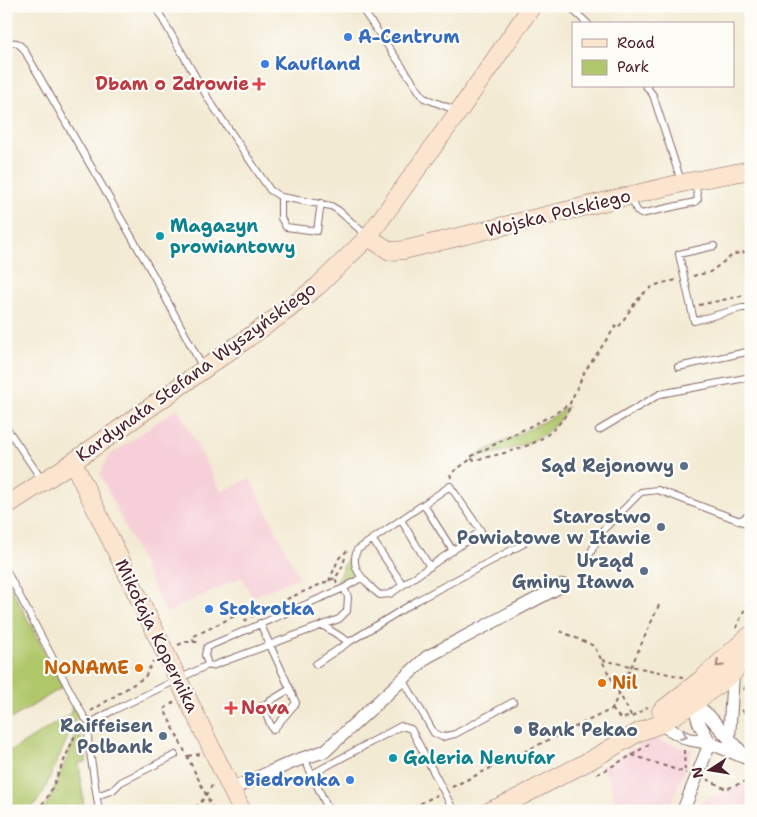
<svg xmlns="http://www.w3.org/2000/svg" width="757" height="817" viewBox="0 0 757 817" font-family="'Shantell Sans',sans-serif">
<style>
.built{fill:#f6cfd8}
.green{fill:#b0c76b;stroke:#7d734b}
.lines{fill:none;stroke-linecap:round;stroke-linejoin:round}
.lane-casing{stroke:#856666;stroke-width:8}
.street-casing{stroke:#856666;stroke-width:14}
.secondary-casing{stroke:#856666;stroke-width:19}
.path{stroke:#856666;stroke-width:2;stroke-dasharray:4 4;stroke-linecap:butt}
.lane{stroke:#fff;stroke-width:6}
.street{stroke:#fff;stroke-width:12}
.secondary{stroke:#fce5cf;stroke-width:18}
.oneway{stroke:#a3827d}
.oneway2{stroke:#ae9aa0}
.shop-dot{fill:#3f7fe0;stroke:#fdfcf7;stroke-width:2}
.health-dot{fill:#e0444e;stroke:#fdfcf7;stroke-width:2}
.culture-dot{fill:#0f9aa8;stroke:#fdfcf7;stroke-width:2}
.service-dot{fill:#5c6f8a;stroke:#fdfcf7;stroke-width:2}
.food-dot{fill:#e8710a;stroke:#fdfcf7;stroke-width:2}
.labels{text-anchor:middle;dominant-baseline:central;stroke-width:4.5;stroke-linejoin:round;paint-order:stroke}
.shop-label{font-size:18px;font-weight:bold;fill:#366cbe;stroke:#fdfcf7;text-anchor:start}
.health-label{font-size:18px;font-weight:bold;fill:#be3a42;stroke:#fdfcf7;text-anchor:end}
.street-label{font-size:18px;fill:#4a1f2b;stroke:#fdfcf7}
.culture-label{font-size:18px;font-weight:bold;fill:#0d838f;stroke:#fdfcf7;text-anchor:start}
.service-label{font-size:18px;font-weight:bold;fill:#4e5e75;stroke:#fdfcf7;text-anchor:end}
.food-label{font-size:18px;font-weight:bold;fill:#c56008;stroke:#fdfcf7;text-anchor:end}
</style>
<rect width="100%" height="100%" fill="#fdfcf7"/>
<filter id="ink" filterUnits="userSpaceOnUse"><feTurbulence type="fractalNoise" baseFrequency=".02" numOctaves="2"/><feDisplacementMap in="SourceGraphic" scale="10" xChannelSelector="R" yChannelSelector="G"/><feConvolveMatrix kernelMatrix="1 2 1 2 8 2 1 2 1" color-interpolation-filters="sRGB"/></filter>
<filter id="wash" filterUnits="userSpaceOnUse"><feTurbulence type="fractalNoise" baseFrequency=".0096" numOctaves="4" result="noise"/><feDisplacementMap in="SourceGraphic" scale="20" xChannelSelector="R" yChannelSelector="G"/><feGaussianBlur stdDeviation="1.12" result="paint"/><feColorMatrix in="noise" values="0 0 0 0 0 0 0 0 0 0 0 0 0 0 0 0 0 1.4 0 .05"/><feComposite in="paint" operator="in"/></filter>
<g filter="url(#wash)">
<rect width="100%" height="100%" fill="#f3ead3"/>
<path class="built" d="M178,408L221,492L250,478L299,577L252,597L242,577L166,613L100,474L110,455Z
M653,739L693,750L668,811H616L612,786L601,766Z
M751,780V811H700L703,801Z"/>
<path class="green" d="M568,406C550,443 512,449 476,458L475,456L558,414Z
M363,540L365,542C362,544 357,546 355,549C342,563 365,574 339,584C336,577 340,576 342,569C348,557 352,549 363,540Z
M6,578L63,687L6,722Z
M71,706H74L78,714L43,793L30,811H7L6,744L11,751L72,713Z
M81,724V745L87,760L86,762L79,763L84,807L92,806L93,811H42L51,796Z"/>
</g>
<g filter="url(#ink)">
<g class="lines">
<defs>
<path id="lane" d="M155,6L209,100L270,190L281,197L331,206L338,210L367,236
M360,6L424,98L458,111
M569,6L588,24
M6,42L17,43L23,48L154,276L203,368
M646,86L653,95L681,181
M281,197V218L286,227L317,231L321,203
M631,197L637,211L641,214L695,202L698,199L695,182
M714,246L679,254L694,321L742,308H751
M678,367L751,351
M6,427L42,480
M599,430L660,394L751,377
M450,486L481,531L390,594L380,595C375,592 372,588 368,584C358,574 351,564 357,550Z
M424,505L453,551
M401,520L430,567
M739,521L751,514
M372,539L403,585
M590,554L601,532L641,492L658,490L751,525
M6,570L84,717L88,721H94
M344,588L348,597L347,611L339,619L212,666L208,665L205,655L207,647Z
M344,588L361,578
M260,623L290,689L262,706L273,730L296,703L290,689
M322,625L349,642L418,600L523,544
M316,664L349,642
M403,679L434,733L442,737L455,734L513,702
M304,758L329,811
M312,774L401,726L411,729L454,811
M97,796L113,790L121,782L175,755
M99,811L88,739L90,726L94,721L112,711L208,665"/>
<path id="street" d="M693,702L699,723L710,743
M694,703L709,716L744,755
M660,724L687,739L710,743L751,760
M729,739L733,673
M232,789L295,761L325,751L427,657L563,585
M683,811L710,743"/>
<path id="secondary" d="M368,237L390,251L404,250L682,183L751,170
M73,462L242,811
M6,506L73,462L286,311L319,285L368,237L459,111L532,6
M661,711L703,678L749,636
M490,811L510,802L589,761L639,732L660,724L694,703L733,673L749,648L751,638"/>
</defs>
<use href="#lane" class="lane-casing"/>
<use href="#street" class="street-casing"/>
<use href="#secondary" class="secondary-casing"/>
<path class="path" d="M693,276L710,272L734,254L751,251
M699,305L751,294
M471,459L475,460C506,452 541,448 562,420C566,415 570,410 570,403L585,371L616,326L618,328C628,314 637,296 652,287C659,283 668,282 676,280
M450,477H451L450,474L471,459L472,456L556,413L570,403
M329,581L339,558L347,551
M337,583L335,578L341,570L346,555
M249,609L252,615
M244,621L273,605L335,578
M736,628L751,596
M560,631L594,646L632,717
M194,642L192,637L249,609L261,605L264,609
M178,645L185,642H199
M602,660L683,677
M744,690L751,674
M174,702L164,709L214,811
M612,709L620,718L632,717L648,707
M742,710L751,719
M91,711L145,677L153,661
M684,750L685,773
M632,755L649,744
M188,756L200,754
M597,773H600L632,755L686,773
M707,779L726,789L751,779
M452,787L612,709L659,605
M37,811L49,795L80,724
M188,811L200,804L213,784
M406,811L437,795"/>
<use href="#lane" class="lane"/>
<use href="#street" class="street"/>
<use href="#secondary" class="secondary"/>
</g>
<defs><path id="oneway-chevron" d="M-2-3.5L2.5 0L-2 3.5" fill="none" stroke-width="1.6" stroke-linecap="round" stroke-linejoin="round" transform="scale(1.25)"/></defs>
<use class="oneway" href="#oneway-chevron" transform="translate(719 664) rotate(137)"/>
<use class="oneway2" href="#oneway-chevron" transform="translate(684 736) rotate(23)"/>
</g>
<g class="shop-dot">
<circle cx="348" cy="37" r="5"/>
<circle cx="265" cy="64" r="5"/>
<circle cx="209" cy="609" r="5"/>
<circle cx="350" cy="780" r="5"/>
</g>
<g class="health-dot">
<path d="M256.5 76.5h5v5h5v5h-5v5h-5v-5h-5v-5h5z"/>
<path d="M228.5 700.5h5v5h5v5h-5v5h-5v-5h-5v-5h5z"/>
</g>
<g class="culture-dot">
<circle cx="160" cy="236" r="5"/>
<circle cx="393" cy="758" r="5"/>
</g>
<g class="service-dot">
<circle cx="684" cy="466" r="5"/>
<circle cx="661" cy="527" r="5"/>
<circle cx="644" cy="571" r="5"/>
<circle cx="518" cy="730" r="5"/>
<circle cx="163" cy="736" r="5"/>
</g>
<g class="food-dot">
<circle cx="139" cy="668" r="5"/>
<circle cx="602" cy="683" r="5"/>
</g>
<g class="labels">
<g class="shop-label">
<text x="358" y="37">A-Centrum</text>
<text x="275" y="64">Kaufland</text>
<text x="219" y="609">Stokrotka</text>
<text x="340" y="780" text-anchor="end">Biedronka</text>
</g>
<g class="health-label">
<text x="249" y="84">Dbam o Zdrowie</text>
<text x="241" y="708" text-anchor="start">Nova</text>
</g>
<g class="street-label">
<text transform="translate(558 213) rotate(-14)">Wojska Polskiego</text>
<text transform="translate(196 372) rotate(-36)">Kardynała Stefana Wyszyńskiego</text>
<text transform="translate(157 636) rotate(64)">Mikołaja Kopernika</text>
</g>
<g class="culture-label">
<text x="170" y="226">Magazyn<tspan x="170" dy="21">prowiantowy</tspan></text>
<text x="403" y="758">Galeria Nenufar</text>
</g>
<g class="service-label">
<text x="674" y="466">Sąd Rejonowy</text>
<text x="651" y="517">Starostwo<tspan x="651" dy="21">Powiatowe w Iławie</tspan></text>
<text x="634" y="561">Urząd<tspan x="634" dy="21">Gminy Iława</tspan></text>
<text x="153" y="726">Raiffeisen<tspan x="153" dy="21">Polbank</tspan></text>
<text x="528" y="730" text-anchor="start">Bank Pekao</text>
</g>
<g class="food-label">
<text x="129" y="668">NONAME</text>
<text x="612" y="683" text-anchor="start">Nil</text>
</g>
</g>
<rect width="757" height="817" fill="none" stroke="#fdfcf7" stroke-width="25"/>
<rect x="572" y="22" width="162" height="65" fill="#fdfcf7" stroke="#b5a4a5"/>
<rect x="582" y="39" width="25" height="8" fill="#fce5cf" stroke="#b5a4a5"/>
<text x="617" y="48" font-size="15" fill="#4a1f2b">Road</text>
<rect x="582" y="60" width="25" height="15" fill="#b0c76b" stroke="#b5a4a5"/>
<text x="617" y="72" font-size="15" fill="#4a1f2b">Park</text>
<g transform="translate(710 770) rotate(258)" stroke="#fdfcf7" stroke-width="4" paint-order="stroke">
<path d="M0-4L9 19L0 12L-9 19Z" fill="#4a1f2b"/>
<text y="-8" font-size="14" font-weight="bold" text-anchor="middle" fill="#4a1f2b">N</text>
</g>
</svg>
